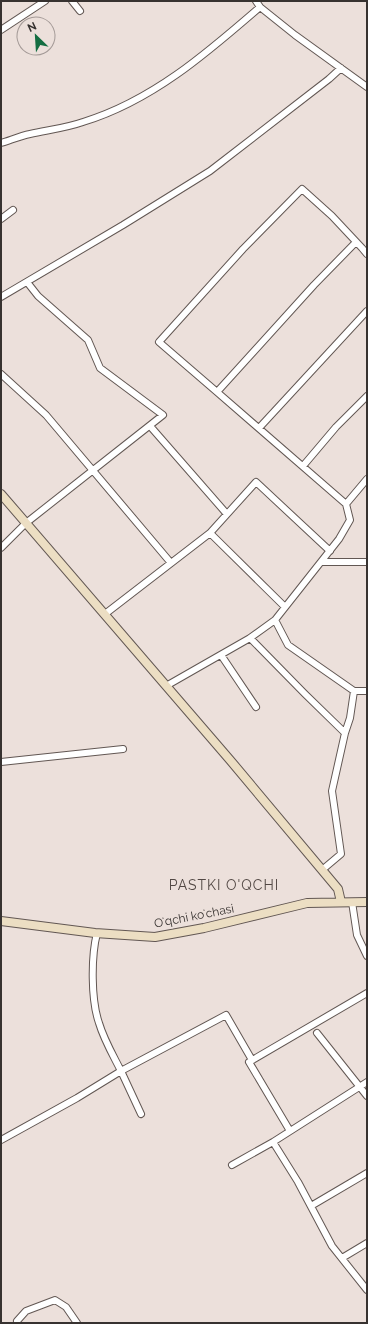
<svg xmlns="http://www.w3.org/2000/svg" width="368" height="1324" viewBox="0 0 368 1324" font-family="Raleway,sans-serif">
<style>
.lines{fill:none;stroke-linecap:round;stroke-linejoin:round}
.street-casing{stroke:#625753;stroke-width:8}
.secondary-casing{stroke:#625753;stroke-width:10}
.street{stroke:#fff;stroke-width:6}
.secondary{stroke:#ecdec3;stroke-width:8}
.labels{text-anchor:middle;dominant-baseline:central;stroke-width:3;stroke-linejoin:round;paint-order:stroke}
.street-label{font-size:12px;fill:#373230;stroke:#ece0db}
.quarter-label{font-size:14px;letter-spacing:1px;fill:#524844;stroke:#ece0db}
</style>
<rect width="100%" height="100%" fill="#ece0db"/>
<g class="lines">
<defs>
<path id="street" d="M72,1L80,11
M256,1L260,7L295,35L367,87
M1,30L45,1
M1,143C11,140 20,136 30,134C48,130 66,128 83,122C152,101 207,53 260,7
M1,219L13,210
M356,242L314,285L217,392L159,342L243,249L302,189L332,216L362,248L367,254
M1,297L123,225L210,171L329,79L341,68
M1,374L46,415L171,563
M217,392L346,504
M150,426L226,513
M259,428L367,311
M303,466L336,427L367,396
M210,533L256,482L330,551
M1,548L26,523L163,415L100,368L88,340L38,296L27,282
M321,562H367
M105,614L210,533L285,607
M275,620L288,645L354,691H367
M250,638L305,694L345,733L350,718L354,691
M221,655L256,707
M166,686L250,638L275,620L339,539L350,520L346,504L367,479
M1,762L123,749
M322,870L341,854L332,791L345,733
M352,902L357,935L367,956
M97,933C91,957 91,1000 99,1023C104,1040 113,1055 121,1071L226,1015L252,1060
M317,1033L367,1096
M290,1131L249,1062L367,993
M1,1140L77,1098L121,1071L141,1114
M273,1142L298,1182L332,1246L367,1290
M232,1165L273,1142L367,1082
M311,1206L367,1173
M342,1258L367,1243
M17,1321L26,1311L55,1300L66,1307L77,1323"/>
<path id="secondary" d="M1,494L230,760L338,889L341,902
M1,921L95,933L155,937L204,928L307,903L367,902"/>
</defs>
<use href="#street" class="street-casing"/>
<use href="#secondary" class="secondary-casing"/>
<use href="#street" class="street"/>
<use href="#secondary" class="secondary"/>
</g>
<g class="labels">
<g class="street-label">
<text transform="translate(194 916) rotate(-11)">Oʻqchi koʻchasi</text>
</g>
<g class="quarter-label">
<text x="224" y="885">PASTKI O'QCHI</text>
</g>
</g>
<rect width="368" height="1324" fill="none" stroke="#373230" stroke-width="4"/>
<g transform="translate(36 36) rotate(335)"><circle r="19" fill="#ece0db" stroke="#a49a97"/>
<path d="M0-3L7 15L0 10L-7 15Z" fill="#146e42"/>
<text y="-6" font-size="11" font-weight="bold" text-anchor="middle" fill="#373230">N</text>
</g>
</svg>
